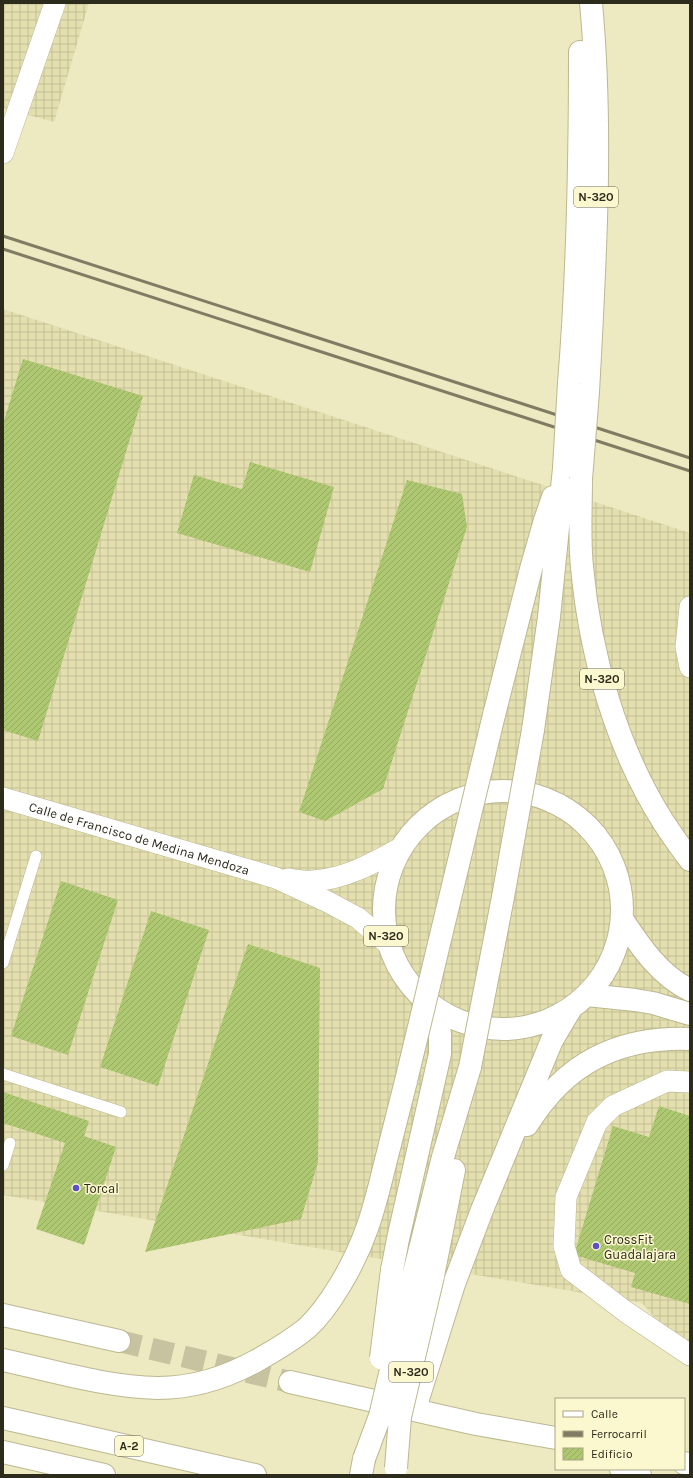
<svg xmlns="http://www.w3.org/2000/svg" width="693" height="1478" viewBox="0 0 693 1478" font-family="Karla,sans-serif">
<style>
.industrial{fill:url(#industrial-grid)}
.building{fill:url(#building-hatch)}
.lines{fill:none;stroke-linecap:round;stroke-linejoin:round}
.secondary-tunnel{stroke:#c7c3a0;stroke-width:22;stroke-dasharray:22 11;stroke-linecap:butt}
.lane-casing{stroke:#bcb891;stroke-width:12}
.street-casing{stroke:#bcb891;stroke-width:22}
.secondary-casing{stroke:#bcb891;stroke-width:24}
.highway-casing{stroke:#bcb891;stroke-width:24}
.lane{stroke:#fff;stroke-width:11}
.street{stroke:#fff;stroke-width:21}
.secondary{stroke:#fff;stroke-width:22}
.highway{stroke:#fff;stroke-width:22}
.rail{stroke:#7f7c63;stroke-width:3}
.highway-bridge-casing{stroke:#bcb891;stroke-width:24;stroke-linecap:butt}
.highway-bridge{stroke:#fff;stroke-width:22}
.poi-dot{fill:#5c4fc7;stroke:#fbf7ce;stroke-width:1.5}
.labels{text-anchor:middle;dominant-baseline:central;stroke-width:3;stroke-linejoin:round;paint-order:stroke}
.shield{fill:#fbf7ce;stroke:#6b6851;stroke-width:1}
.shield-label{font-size:12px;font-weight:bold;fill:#2d2b1c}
.street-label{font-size:13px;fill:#2d2b1c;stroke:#fbf7ce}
.poi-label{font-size:13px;fill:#2d2b1c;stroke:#fbf7ce;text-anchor:start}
</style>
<defs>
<pattern id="industrial-grid" width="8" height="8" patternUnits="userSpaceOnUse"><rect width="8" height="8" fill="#e4dfaf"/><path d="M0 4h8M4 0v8" fill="none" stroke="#c4c096"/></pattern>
<pattern id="building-hatch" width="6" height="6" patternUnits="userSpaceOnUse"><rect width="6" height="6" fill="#aec771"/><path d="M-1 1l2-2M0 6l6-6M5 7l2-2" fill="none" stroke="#96ab61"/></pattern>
</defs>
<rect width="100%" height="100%" fill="#ede9c1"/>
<path class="industrial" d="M3,3H89L54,122L3,108Z
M3,309L690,533V1359L642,1303L3,1195Z"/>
<path class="building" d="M23,359L143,396L38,741L3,730V424Z
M250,462L334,487L310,572L177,533L194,475L242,489Z
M407,480L462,494L467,527L383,789L325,821L299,812Z
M61,881L118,900L68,1055L11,1036Z
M151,911L209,930L158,1086L100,1067Z
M248,944L320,968L318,1162L301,1219L145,1252Z
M3,1092L89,1121L84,1136L116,1147L84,1245L36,1229L65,1143L3,1123Z
M659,1106L690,1116V1304L631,1287L635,1273L574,1255L613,1126L649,1137Z"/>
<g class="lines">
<path class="secondary-tunnel" d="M119,1341L290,1382"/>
<defs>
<path id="lane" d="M3,963L36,856
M3,1074L121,1112
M3,1165L10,1143"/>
<g id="street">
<path d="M3,153L55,3"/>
<path d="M690,607L686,647L690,667"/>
<path id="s1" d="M3,798L276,878L328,902L358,918L387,943"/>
<path d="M288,879C296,880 305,882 313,881C344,879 372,864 399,849"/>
<path d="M690,1082L667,1081L613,1106L597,1122L566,1197L564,1246L571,1270L626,1312L690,1355"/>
</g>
<path id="secondary" d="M3,1315L119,1341
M290,1382L476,1424L556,1438
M684,1463L690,1464
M621,1469L640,1475"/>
<path id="highway" d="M569,383C578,273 580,163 580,52
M588,392C595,263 603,132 591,3
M581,479C581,508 579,538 582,567C590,654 616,748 664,823C672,835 681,848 690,860
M494,715L531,569L545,520L553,497
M533,730L549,617L564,468
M384 910a119 119 0 1 1 238 0a119 119 0 1 1-238 0Z
M622,919C640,946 660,976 690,990
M587,995L635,1000L653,1003L690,1014
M527,1125C533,1116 538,1108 545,1100C582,1054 633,1037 690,1039
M392,1270L398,1239L440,1054V1033L434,1008
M414,1273L443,1157L470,1067
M433,1276L454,1170
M3,1360C54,1371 106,1387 158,1388C192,1388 227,1377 256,1361C274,1351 291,1341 307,1328C320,1316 331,1300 340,1285C365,1244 374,1210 385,1164C392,1136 399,1109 406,1081
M418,1399L454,1284L482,1210L552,1040L570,1010
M3,1418L255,1475
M3,1452L104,1475
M361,1475L364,1459"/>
</defs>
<use href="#lane" class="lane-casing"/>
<use href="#street" class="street-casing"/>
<use href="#secondary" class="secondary-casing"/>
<use href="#highway" class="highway-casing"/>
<use href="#lane" class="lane"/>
<use href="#street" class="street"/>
<use href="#secondary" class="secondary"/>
<use href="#highway" class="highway"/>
<path class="rail" d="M3,236L690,458
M3,249L690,471"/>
<defs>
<path id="highway-bridge" d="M564,468L569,383
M581,479L588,392
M470,1067L503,897L533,730
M406,1081L494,715
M381,1358L392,1270
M364,1459L380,1416L414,1273
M396,1468L400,1417L433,1276"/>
</defs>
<use href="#highway-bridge" class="highway-bridge-casing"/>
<use href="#highway-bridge" class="highway-bridge"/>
</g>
<g class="poi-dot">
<circle cx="76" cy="1188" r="4"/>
<circle cx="596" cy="1246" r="4"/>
</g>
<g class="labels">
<g class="shield">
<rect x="574" y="187" width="44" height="20" rx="3"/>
<rect x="580" y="669" width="44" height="20" rx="3"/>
<rect x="364" y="926" width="44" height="20" rx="3"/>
<rect x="389" y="1362" width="44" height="20" rx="3"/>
<rect x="115" y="1436" width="28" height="20" rx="3"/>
</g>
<g class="shield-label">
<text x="596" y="197">N-320</text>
<text x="602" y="679">N-320</text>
<text x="386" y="936">N-320</text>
<text x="411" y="1372">N-320</text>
<text x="129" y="1446">A-2</text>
</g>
<g class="street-label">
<text stroke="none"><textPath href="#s1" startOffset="142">Calle de Francisco de Medina Mendoza</textPath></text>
</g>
<g class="poi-label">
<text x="84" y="1188">Torcal</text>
<text x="604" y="1239">CrossFit<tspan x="604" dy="15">Guadalajara</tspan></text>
</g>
</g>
<rect width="693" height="1478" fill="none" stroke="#2d2b1c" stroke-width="8"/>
<rect x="555" y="1398" width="130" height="72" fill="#fbf7ce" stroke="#a9a587"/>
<rect x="563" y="1411" width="20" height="6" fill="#ffffff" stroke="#a9a587"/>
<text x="591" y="1418" font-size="12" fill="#2d2b1c">Calle</text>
<rect x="563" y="1431" width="20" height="6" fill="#7f7c63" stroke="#a9a587"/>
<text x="591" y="1438" font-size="12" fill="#2d2b1c">Ferrocarril</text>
<rect x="563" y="1448" width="20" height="12" fill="url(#building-hatch)" stroke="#a9a587"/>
<text x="591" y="1458" font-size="12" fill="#2d2b1c">Edificio</text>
</svg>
